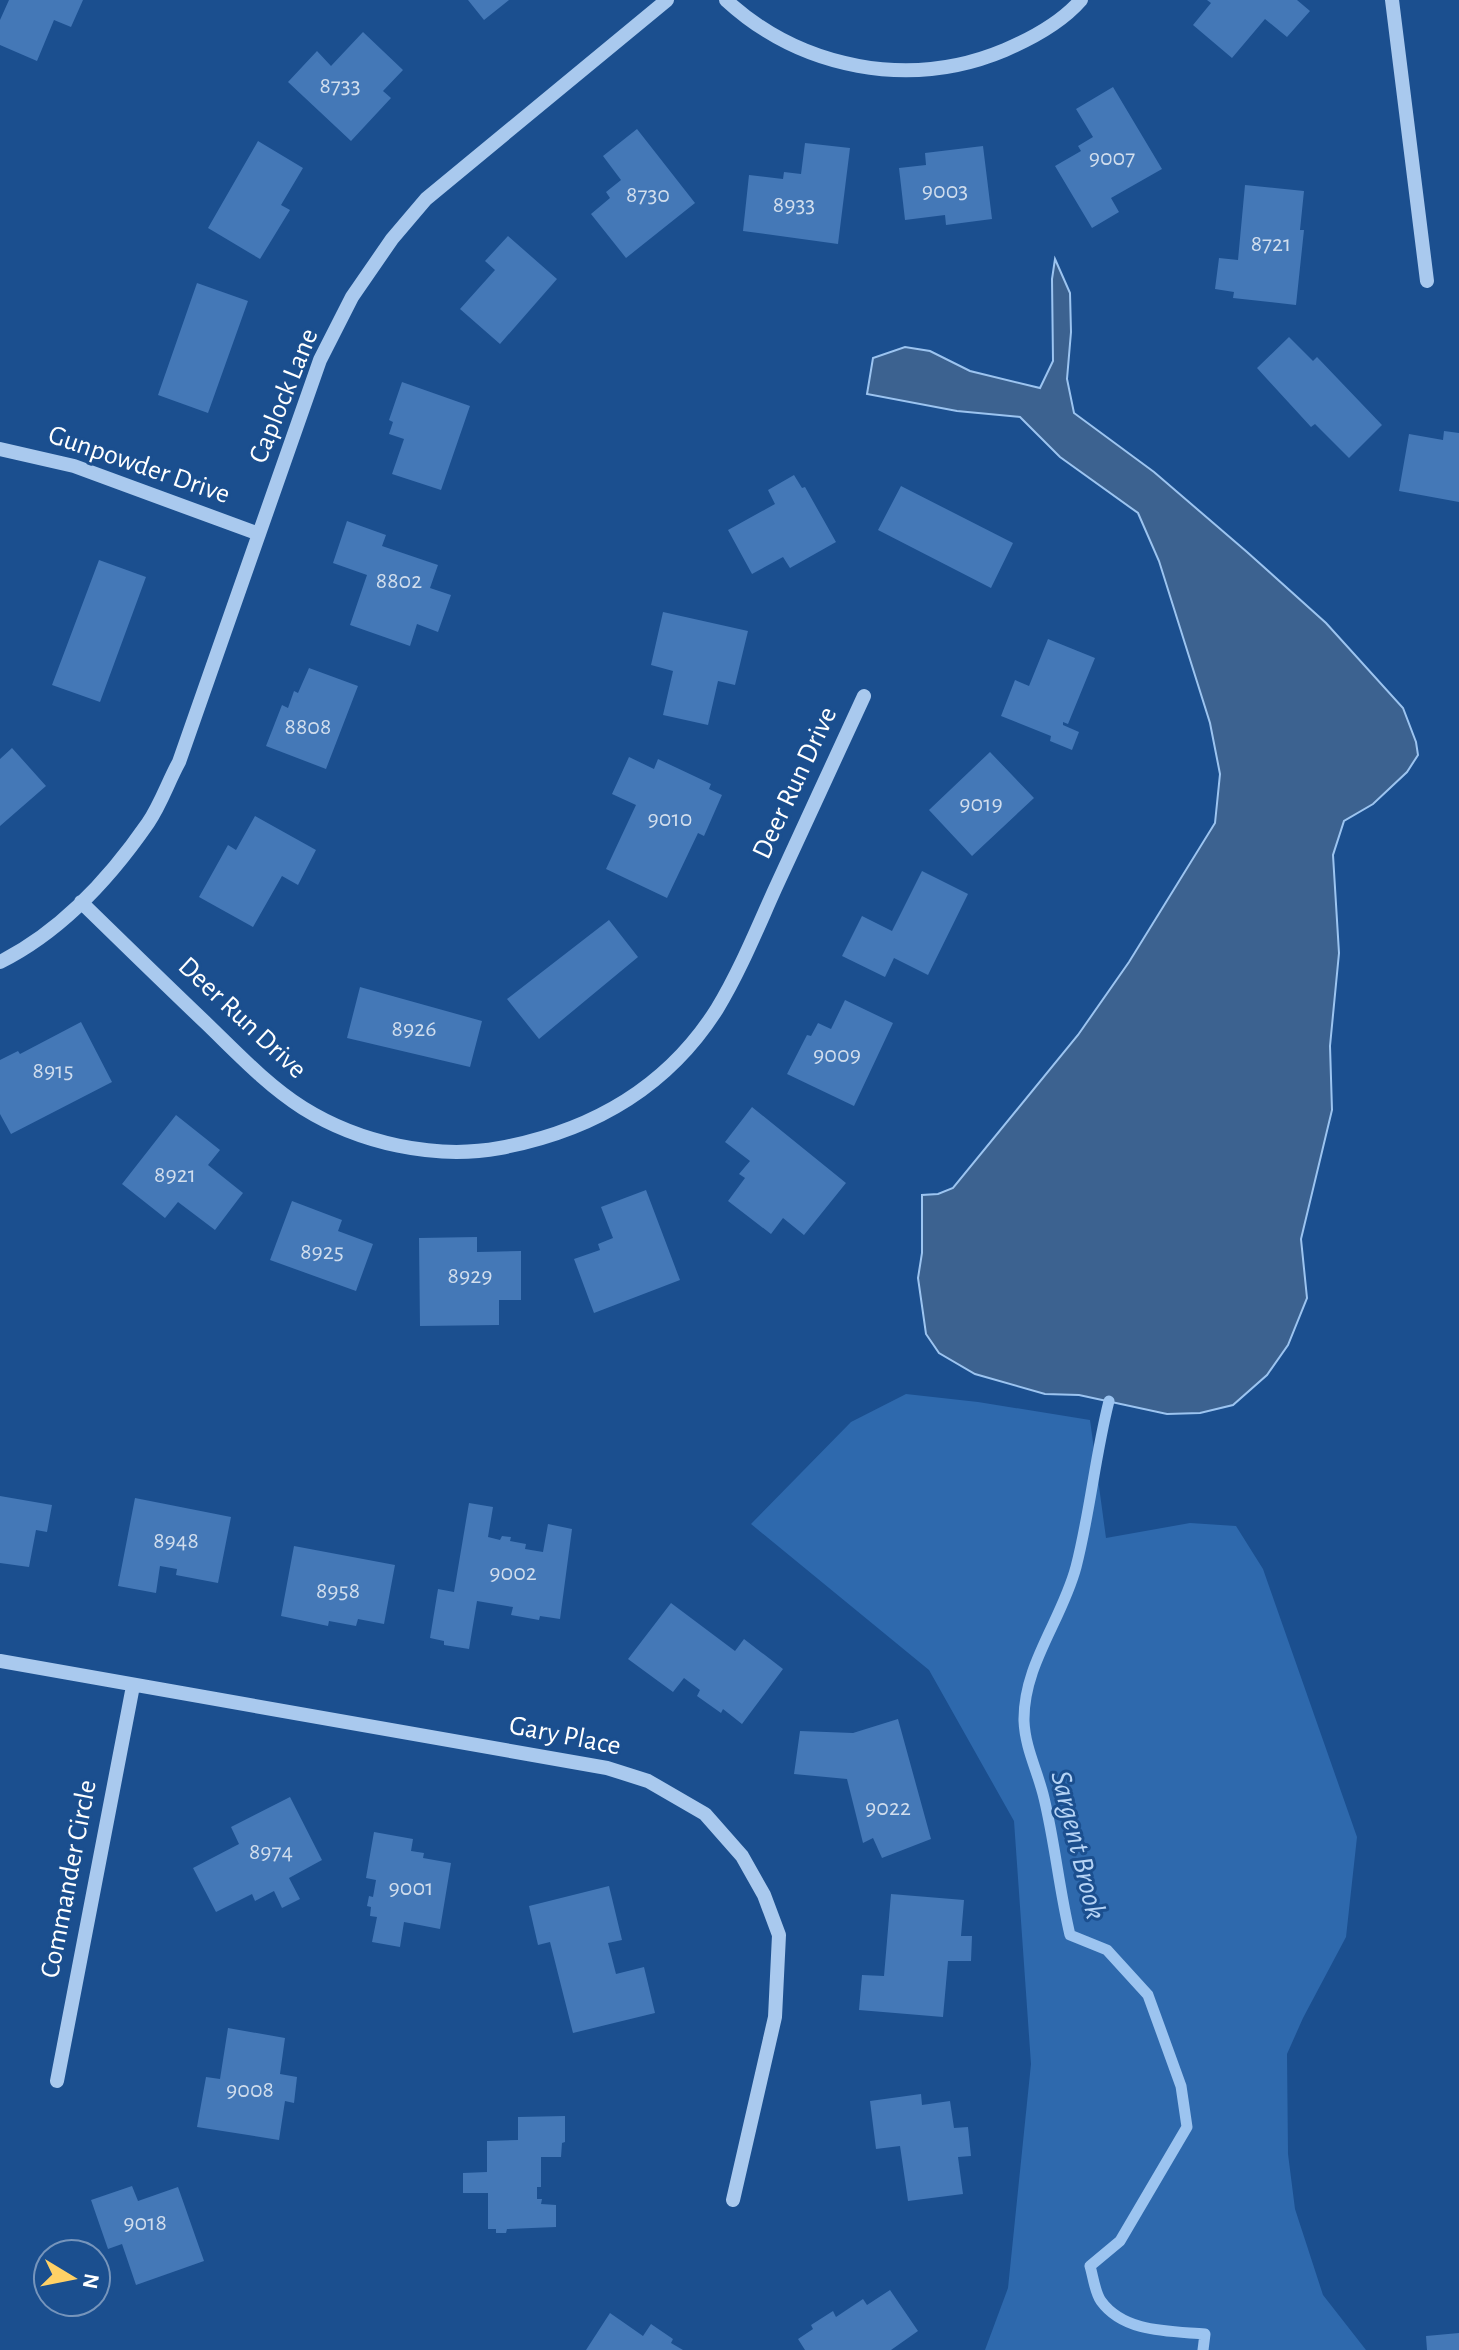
<svg xmlns="http://www.w3.org/2000/svg" width="1459" height="2350" viewBox="0 0 1459 2350" font-family="'Alegreya Sans',sans-serif">
<style>
.green{fill:#2e69ad}
.water{fill:#3c6290;stroke:#9cc4f0;stroke-width:2}
.lines{fill:none;stroke-linecap:round;stroke-linejoin:round}
.stream{stroke:#9cc4f0;stroke-width:11}
.building{fill:#4478b7}
.minor{stroke:#a9c9ee;stroke-width:14}
.labels{text-anchor:middle;dominant-baseline:central;stroke-width:6;stroke-linejoin:round;paint-order:stroke}
.number-label{font-size:24px;fill:#d0dded}
.street-label{font-size:28px;fill:#fff;stroke:#1b4f8f}
.water-label{font-size:30px;font-style:italic;fill:#b5d3f5;stroke:#1b4f8f}
</style>
<rect width="100%" height="100%" fill="#1b4f8f"/>
<path class="green" d="M906,1394L978,1402L1090,1420L1106,1538L1190,1523L1236,1526L1263,1569L1357,1837L1346,1937L1303,2018L1287,2054L1288,2154L1295,2209L1323,2295L1366,2350H985L1008,2288L1031,2064L1014,1821L929,1670L751,1524L851,1422Z"/>
<path class="water" d="M1055,259L1070,293L1071,332L1067,379L1074,413L1154,472L1247,552L1326,623L1403,708L1416,742L1418,755L1407,772L1373,804L1344,821L1333,855L1339,953L1330,1046L1332,1110L1301,1239L1307,1298L1288,1345L1267,1375L1233,1405L1200,1413L1167,1414L1079,1395L1045,1394L975,1374L939,1353L926,1334L918,1278L922,1253V1195L938,1194L953,1188L1078,1035L1129,962L1215,823L1220,774L1210,723L1159,561L1138,513L1060,457L1020,417L957,411L867,394L873,358L905,347L930,351L970,371L1040,388L1053,361L1052,279Z"/>
<g class="lines">
<path class="stream" d="M1109,1401C1095,1456 1090,1513 1076,1567C1062,1620 1023,1665 1024,1721C1025,1748 1038,1772 1044,1798C1055,1843 1059,1889 1070,1935L1107,1950L1148,1995L1181,2086L1187,2127L1120,2241L1090,2266C1093,2276 1095,2293 1101,2301C1124,2333 1170,2331 1205,2334L1203,2350"/>
</g>
<path class="building" d="M9,0H83L71,27L54,20L37,61L0,45V20Z
M468,0H509L484,20Z
M1207,0H1297L1310,11L1287,37L1265,19L1232,58L1193,25L1211,3Z
M363,32L403,70L383,91L391,98L351,141L288,82L317,51L331,66Z
M1113,87L1162,169L1111,198L1119,212L1092,228L1055,166L1081,151L1078,146L1093,137L1076,109Z
M637,129L695,203L626,258L591,214L610,198L606,192L621,180L603,156Z
M258,141L303,168L281,205L290,210L260,259L208,228Z
M805,143L850,148L838,244L743,231L749,175L783,179L784,172L801,174Z
M983,146L992,219L946,225L945,215L905,220L899,168L926,165L925,153Z
M1245,185L1304,191L1300,230H1304L1296,305L1233,298L1234,292L1215,289L1219,258L1238,260Z
M508,236L557,279L500,344L460,309L495,270L485,261Z
M197,283L248,301L208,413L158,395Z
M1289,337L1313,361L1317,357L1382,425L1349,458L1315,424L1311,427L1257,368Z
M402,382L470,406L441,490L392,474L404,439L389,434L393,422L389,420Z
M1444,431L1459,433V502L1399,491L1409,434L1443,440Z
M794,475L802,488L805,487L836,542L790,568L783,557L752,574L728,530L775,504L768,490Z
M901,486L1013,543L991,588L878,530Z
M347,521L386,535L382,546L438,565L430,588L451,595L438,632L417,624L410,646L350,625L367,575L333,563Z
M99,560L146,577L100,702L52,685Z
M663,612L748,631L735,685L718,681L708,725L663,715L673,671L651,665Z
M1048,639L1095,658L1068,724L1063,722V725L1079,732L1072,750L1050,741L1051,736L1001,716L1015,680L1029,686Z
M309,668L358,686L326,769L266,746L282,705L288,708L294,691L298,693Z
M12,748L46,786L0,826V759Z
M990,752L1034,798L972,856L929,810Z
M629,757L654,769L658,759L711,784L709,789L722,795L704,836L698,833L667,898L606,869L636,805L612,794Z
M255,816L316,850L298,885L282,876L253,927L199,897L228,845L236,850Z
M922,871L968,894L928,975L894,958L885,977L842,956L862,916L892,931Z
M609,920L638,957L539,1039L507,999Z
M360,987L482,1021L470,1067L347,1038Z
M845,1000L893,1023L854,1106L787,1074L807,1035L811,1036L818,1023L831,1029Z
M81,1022L112,1082L11,1134L0,1114V1060L18,1051L20,1054Z
M752,1107L846,1183L804,1235L783,1218L771,1234L728,1201L745,1178L739,1174L750,1161L725,1142Z
M176,1115L220,1150L208,1165L243,1193L215,1230L178,1202L165,1218L122,1184Z
M646,1190L680,1280L594,1313L574,1259L600,1250L598,1244L613,1238L601,1207Z
M292,1201L342,1220L338,1231L373,1244L356,1291L270,1260Z
M477,1237V1252L521,1251V1300H499V1325L420,1326L419,1238Z
M0,1496L52,1505L47,1532L36,1530L29,1567L0,1563Z
M135,1498L231,1517L218,1583L176,1575L177,1569L160,1566L156,1593L118,1586Z
M469,1503L493,1507L488,1537L500,1540L502,1536L511,1537L510,1541L526,1544L525,1549L543,1552L548,1524L572,1529L560,1619L540,1616L539,1620L511,1615L513,1607L477,1601L469,1649L444,1645V1641L430,1638L438,1589L454,1592Z
M294,1546L395,1565L384,1624L358,1619L356,1626L329,1621L328,1626L281,1616Z
M671,1603L735,1651L744,1639L783,1669L742,1724L723,1709L721,1713L697,1696L700,1690L684,1678L673,1692L628,1659Z
M898,1719L931,1839L882,1858L873,1838L863,1843L847,1779L794,1774L800,1731L853,1733Z
M290,1797L322,1860L289,1878L300,1899L282,1908L274,1891L255,1901L252,1894L216,1912L193,1868L239,1844L231,1827Z
M374,1832L413,1839L411,1851L424,1853L423,1858L451,1863L440,1929L404,1922L400,1947L372,1942L377,1917L370,1916L371,1907L367,1906L369,1896L373,1897L376,1880L366,1878Z
M609,1886L622,1940L608,1943L616,1974L644,1967L655,2013L573,2033L550,1942L538,1945L529,1906Z
M891,1894L964,1900L961,1936H972L971,1961H948L943,2017L859,2010L862,1975L884,1976Z
M228,2028L285,2038L280,2074L297,2077L294,2103L285,2101L279,2140L197,2127L206,2077L220,2079Z
M921,2094L922,2105L950,2101L954,2128L968,2127L971,2156L958,2157L963,2194L908,2201L900,2146L876,2149L870,2101Z
M565,2116V2142L562,2143L561,2157H541V2187H537V2199H542L541,2204L556,2205V2227L507,2229L506,2233H496V2229H488V2193H463V2173L487,2172V2141L518,2140V2117Z
M132,2186L138,2201L178,2187L204,2261L136,2285L122,2244L108,2249L91,2200Z
M890,2290L918,2331L891,2350H805L798,2339L813,2329L811,2325L833,2311L836,2317L863,2299L867,2305Z
M610,2313L643,2336L651,2324L673,2339L671,2343L683,2350H586Z
M1459,2333V2350H1427L1426,2336Z"/>
<g class="lines">
<path class="minor" d="M726,0C801,69 910,90 1005,50C1033,38 1061,23 1081,0
M1392,0L1427,281
M0,449L74,466L259,534
M81,902C123,943 165,984 207,1024C238,1054 267,1085 303,1108C359,1143 435,1160 500,1148C591,1131 667,1088 717,1009C740,971 757,929 775,889C805,825 834,760 864,696
M0,962C60,932 110,878 148,823C161,804 168,782 179,762L320,360L352,297L392,239L426,199L667,0
M0,1661L607,1768L648,1781L705,1814L742,1856L764,1895L779,1935L775,2017L733,2200
M57,2081L133,1686"/>
</g>
<g class="labels">
<g class="number-label">
<text x="340" y="86">8733</text>
<text x="1112" y="158">9007</text>
<text x="945" y="191">9003</text>
<text x="648" y="195">8730</text>
<text x="794" y="205">8933</text>
<text x="1271" y="244">8721</text>
<text x="399" y="581">8802</text>
<text x="308" y="727">8808</text>
<text x="981" y="804">9019</text>
<text x="670" y="819">9010</text>
<text x="414" y="1029">8926</text>
<text x="837" y="1055">9009</text>
<text x="53" y="1071">8915</text>
<text x="175" y="1175">8921</text>
<text x="322" y="1252">8925</text>
<text x="470" y="1276">8929</text>
<text x="176" y="1541">8948</text>
<text x="513" y="1573">9002</text>
<text x="338" y="1591">8958</text>
<text x="888" y="1808">9022</text>
<text x="271" y="1852">8974</text>
<text x="411" y="1888">9001</text>
<text x="250" y="2090">9008</text>
<text x="145" y="2223">9018</text>
</g>
<g class="street-label">
<text transform="translate(284 396) rotate(-68)">Caplock Lane</text>
<text transform="translate(139 465) rotate(19)">Gunpowder Drive</text>
<text transform="translate(795 783) rotate(-65)">Deer Run Drive</text>
<text transform="translate(242 1018) rotate(43)">Deer Run Drive</text>
<text transform="translate(565 1736) rotate(11)">Gary Place</text>
<text transform="translate(69 1879) rotate(-79)">Commander Circle</text>
</g>
<g class="water-label">
<text transform="translate(1078 1845) rotate(76)">Sargent Brook</text>
</g>
</g>
<g transform="translate(72 2278) rotate(100)"><circle r="38" fill="#1b4f8f" stroke="#7695bc" stroke-width="2"/>
<path d="M0-6L14 30L0 20L-14 30Z" fill="#ffd166"/>
<text y="-12" font-size="22" font-weight="bold" text-anchor="middle" fill="#ffffff">N</text>
</g>
</svg>
